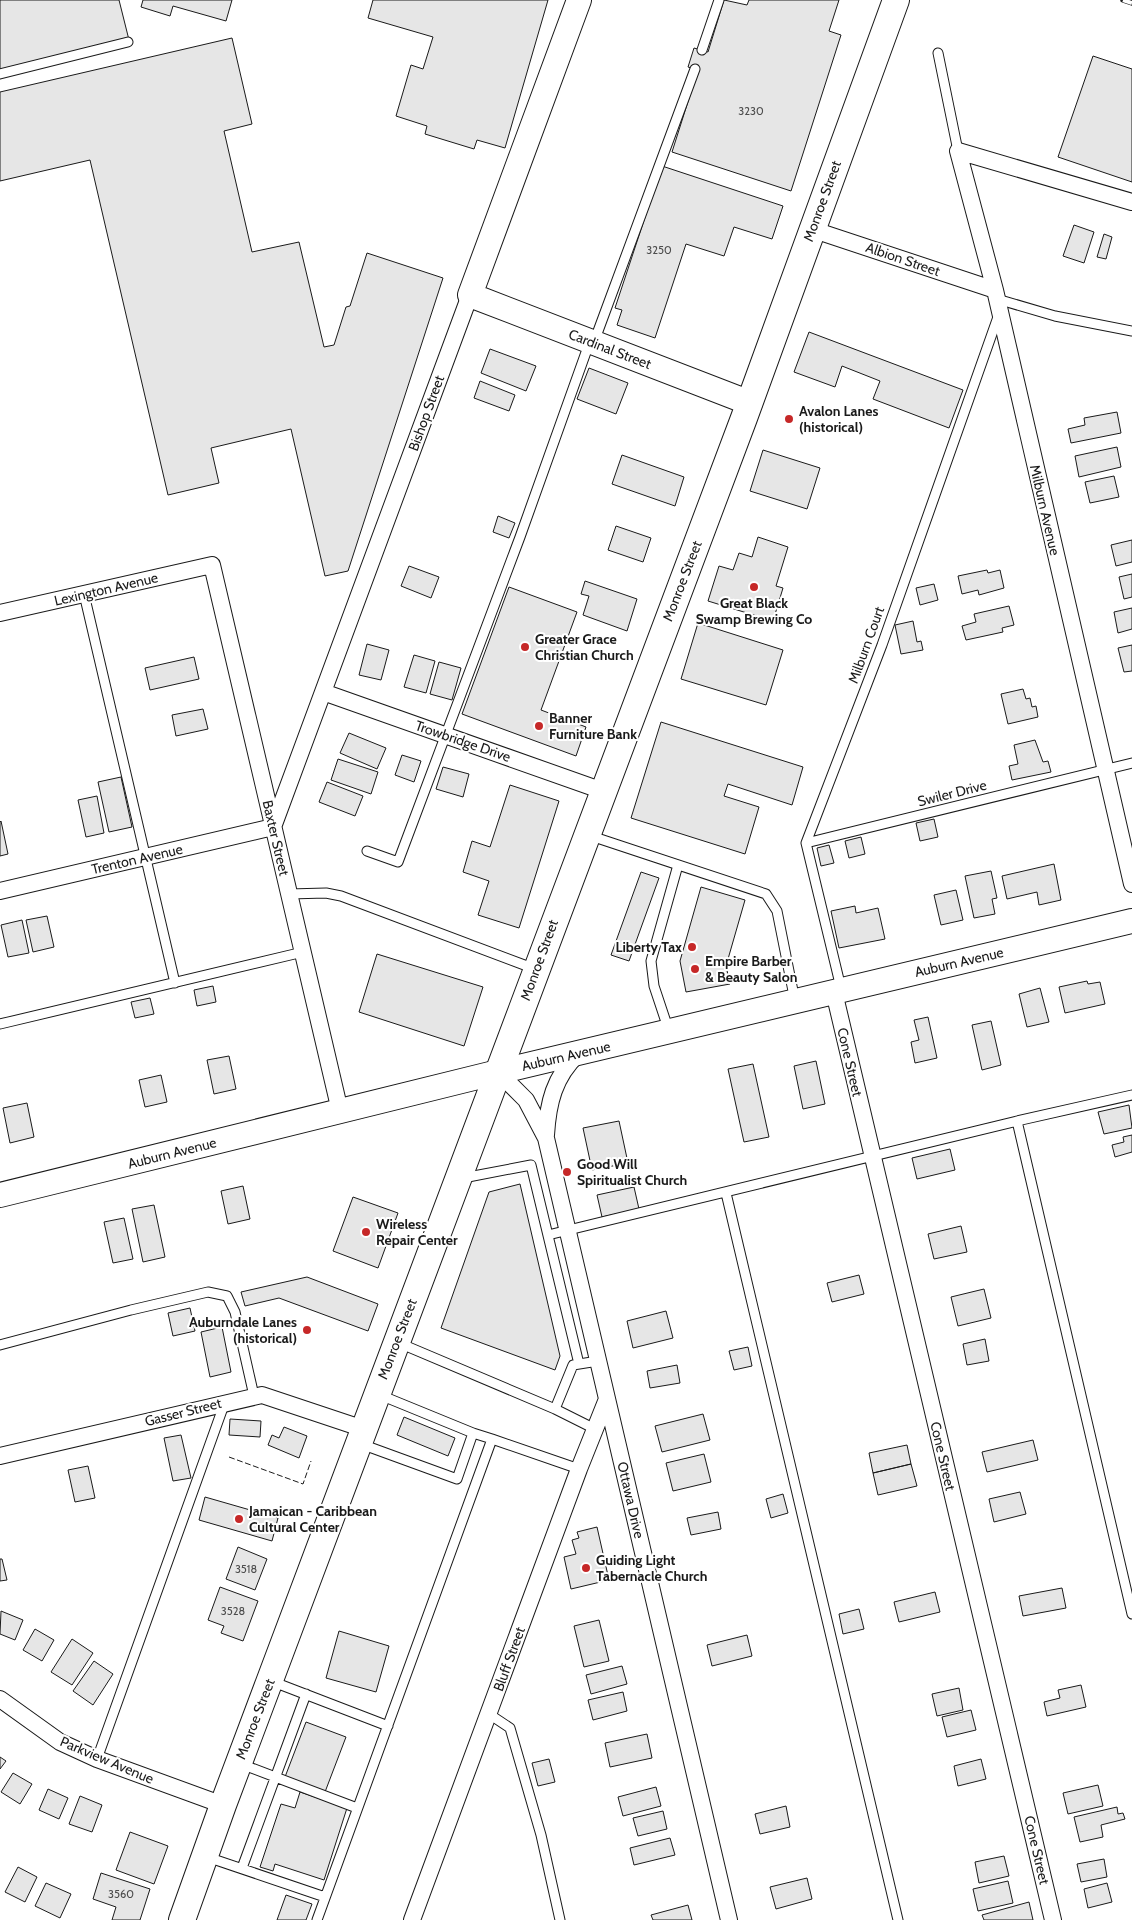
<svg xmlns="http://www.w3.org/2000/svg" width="1132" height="1920" viewBox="0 0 1132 1920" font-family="Cabin,sans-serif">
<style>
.building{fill:#e6e6e6;stroke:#1a1a1a}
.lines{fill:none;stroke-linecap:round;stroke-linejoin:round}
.lane-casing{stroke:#1a1a1a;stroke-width:11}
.street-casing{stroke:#1a1a1a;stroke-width:18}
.secondary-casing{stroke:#1a1a1a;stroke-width:26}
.primary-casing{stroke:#1a1a1a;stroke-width:28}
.lane{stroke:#fff;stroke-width:9}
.street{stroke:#fff;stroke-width:16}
.secondary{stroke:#fff;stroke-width:24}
.primary{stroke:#fff;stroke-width:26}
.rail-casing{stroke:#1a1a1a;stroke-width:5.5}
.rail{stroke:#fff;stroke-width:4;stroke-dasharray:11;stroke-linecap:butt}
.fence{stroke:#1a1a1a;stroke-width:1;stroke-dasharray:6 2.5;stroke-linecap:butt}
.poi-dot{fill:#c62828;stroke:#fff;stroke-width:2}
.labels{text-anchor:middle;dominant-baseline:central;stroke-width:4;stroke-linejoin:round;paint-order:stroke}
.number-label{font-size:11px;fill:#4d4d4d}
.street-label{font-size:14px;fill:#1a1a1a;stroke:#fff}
.poi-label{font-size:14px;font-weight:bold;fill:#1a1a1a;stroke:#fff;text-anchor:start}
</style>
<rect width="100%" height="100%" fill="#fff"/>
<path class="building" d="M0,0H119L129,40L0,70Z
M143,0H232L226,21L173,6L170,16L141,7Z
M373,0H548L505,148L477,140L474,149L425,134L427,126L396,116L411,65L423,69L433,37L368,18Z
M724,0L747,5L749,0H839L829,31L841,35L791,191L672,152L698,70L688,67L694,48L708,52Z
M232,38L252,124L224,131L252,252L299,242L324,347L334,345L346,307L350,306L367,253L443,278L348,571L325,576L291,429L211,448L219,483L168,495L90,160L0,181V92Z
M1093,56L1132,69V182L1058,157Z
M662,166L783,206L772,239L734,227L724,256L686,244L655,338L617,325L622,310L615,308Z
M1074,225L1094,232L1084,263L1063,256Z
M1104,234L1112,237L1106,259L1097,257Z
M809,332L963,390L949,428L873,399L880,381L842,366L835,387L794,372Z
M490,349L536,366L526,391L481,373Z
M589,368L628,383L616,414L577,399Z
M480,381L515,395L509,411L474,398Z
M1117,412L1121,433L1071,443L1068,429L1085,425L1084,418Z
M1117,447L1121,467L1079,477L1075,456Z
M763,450L820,468L807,509L750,491Z
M622,455L684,477L675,506L612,484Z
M1114,476L1119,497L1090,503L1085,482Z
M498,516L515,523L509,538L493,532Z
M616,526L651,538L643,562L608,550Z
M758,537L788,547L776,586L783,588L773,621L708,601L719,566L733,570L739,553L752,557Z
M1132,540V562L1116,566L1111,545Z
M409,566L439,577L431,598L401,586Z
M987,570L988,573L1000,570L1004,588L979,595L978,590L962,594L958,576Z
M1132,574V597L1124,599L1119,577Z
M585,581L637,599L627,631L583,615L589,596L581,594Z
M934,584L938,600L920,605L916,588Z
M509,587L577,612L541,710L586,727L576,756L462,714Z
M1009,606L1014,625L1002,628L1003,632L966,640L962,626L976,622L974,614Z
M1132,608V629L1118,633L1114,612Z
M913,621L917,642L921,641L923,650L901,654L895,625Z
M698,623L783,650L766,705L681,679Z
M367,644L389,650L381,680L359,675Z
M1132,645V671L1124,672L1118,648Z
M414,655L435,661L426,693L404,687Z
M194,657L199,679L150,690L145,668Z
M439,662L461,668L452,700L430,694Z
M1023,689L1026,699L1030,698L1032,707L1036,706L1038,717L1008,724L1001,694Z
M203,709L208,729L176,736L172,715Z
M661,722L803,767L792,805L728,784L724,796L759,807L745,854L631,818Z
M349,733L386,748L377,769L340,753Z
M1035,740L1043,762L1048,761L1051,772L1012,780L1009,766L1018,764L1014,745Z
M402,755L421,761L414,782L395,775Z
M338,759L378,772L371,794L331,780Z
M443,767L469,774L463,797L436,789Z
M121,777L132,827L109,832L98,782Z
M327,782L363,796L355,816L319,802Z
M510,785L559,801L519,928L478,915L489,881L463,872L472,841L490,847Z
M97,796L104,833L86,837L78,800Z
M934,819L938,837L920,841L916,823Z
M1,821L8,854L0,856V822Z
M861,837L865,854L849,858L845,841Z
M829,845L834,863L821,866L817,848Z
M1054,864L1061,900L1039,905L1037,892L1007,899L1002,876Z
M991,871L997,898L992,899L995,914L974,918L965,876Z
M641,872L659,878L629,961L611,955Z
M701,887L745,900L726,966L730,984L686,992L680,961Z
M956,890L963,920L941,925L934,895Z
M855,906L856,913L878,908L885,939L839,948L831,911Z
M47,916L54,947L33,952L26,920Z
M22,920L29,953L8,957L1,925Z
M377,954L483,987L464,1046L359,1012Z
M1087,981L1088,984L1100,982L1105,1004L1065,1013L1059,987Z
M213,986L216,1002L197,1006L194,990Z
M1040,988L1049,1022L1027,1027L1019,994Z
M150,998L154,1014L135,1018L131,1002Z
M928,1017L937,1058L915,1063L911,1042L919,1040L914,1020Z
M991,1021L1001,1065L982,1070L972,1025Z
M229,1056L236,1089L214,1094L207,1060Z
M816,1061L825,1104L803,1109L794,1066Z
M753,1064L769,1137L744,1142L728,1069Z
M161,1075L167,1102L145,1107L139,1080Z
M27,1103L34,1137L10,1143L3,1108Z
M1129,1105L1132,1128L1104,1134L1098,1112Z
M619,1121L628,1163L592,1170L583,1128Z
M1132,1135V1152L1115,1157L1112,1145L1124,1142L1123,1137Z
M950,1149L955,1170L917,1179L912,1158Z
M520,1184L560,1356L555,1370L441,1328L489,1192Z
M243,1186L250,1219L228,1224L221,1191Z
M634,1187L639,1209L602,1217L597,1195Z
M353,1197L398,1213L378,1268L333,1251Z
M154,1205L165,1257L143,1262L132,1209Z
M124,1218L133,1259L113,1263L104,1222Z
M961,1226L967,1252L934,1259L928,1234Z
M859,1275L864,1294L832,1302L827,1283Z
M307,1277L378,1304L368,1331L279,1298L245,1306L241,1292Z
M984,1289L991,1318L958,1326L951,1297Z
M190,1308L195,1331L173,1336L168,1313Z
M666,1311L673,1338L633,1348L627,1321Z
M222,1327L231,1372L210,1377L201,1332Z
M985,1339L989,1361L967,1365L963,1344Z
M748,1347L752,1366L734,1370L729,1351Z
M677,1365L680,1383L650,1388L647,1371Z
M703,1414L710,1440L662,1452L655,1426Z
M404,1417L455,1438L448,1456L397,1435Z
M230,1419L261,1421L260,1437L229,1435Z
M284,1427L307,1436L299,1458L268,1445L272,1435L279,1438Z
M181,1435L191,1478L173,1481L164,1438Z
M1033,1440L1038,1460L987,1472L982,1452Z
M907,1445L911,1464L873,1473L869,1453Z
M704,1454L711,1482L673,1491L666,1463Z
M911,1464L917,1486L878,1495L873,1473Z
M88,1466L95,1498L75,1502L68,1470Z
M1020,1492L1026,1514L994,1522L989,1499Z
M783,1494L788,1513L771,1518L766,1499Z
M205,1497L278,1518L272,1541L199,1520Z
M718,1512L721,1529L691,1535L687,1518Z
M597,1527L609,1580L571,1589L564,1557L576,1554L572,1540L579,1538L577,1532Z
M238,1547L267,1559L255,1590L226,1579Z
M0,1559H2L7,1580L0,1581Z
M220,1587L258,1601L243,1641L221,1633L224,1626L208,1620Z
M1062,1588L1066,1608L1023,1616L1019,1596Z
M935,1592L940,1612L899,1622L894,1602Z
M859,1609L864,1629L843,1634L839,1614Z
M1,1611L23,1620L15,1640L0,1634Z
M599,1620L609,1661L584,1667L574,1626Z
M35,1629L54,1640L42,1661L23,1650Z
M339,1631L389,1646L376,1692L326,1678Z
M747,1635L752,1656L712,1666L707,1645Z
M72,1639L93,1653L72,1685L51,1672Z
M94,1661L113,1674L93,1705L73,1691Z
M622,1666L627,1684L591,1694L586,1675Z
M1081,1685L1086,1707L1047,1716L1044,1702L1060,1698L1058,1690Z
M959,1688L963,1710L937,1716L932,1694Z
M623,1692L627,1711L593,1720L588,1700Z
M971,1710L976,1730L947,1737L942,1717Z
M306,1722L346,1737L325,1792L285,1777Z
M647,1734L652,1758L610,1767L605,1743Z
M0,1757L6,1761L0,1769Z
M549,1759L555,1782L538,1786L532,1763Z
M981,1759L986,1779L958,1786L954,1766Z
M13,1773L32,1784L20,1804L1,1792Z
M1098,1785L1103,1806L1068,1814L1063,1793Z
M656,1787L661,1806L623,1816L618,1797Z
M48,1789L68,1798L59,1819L39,1810Z
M300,1792L347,1808L324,1880L275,1864L273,1871L260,1867L281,1804L295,1808Z
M80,1796L102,1805L92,1832L69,1824Z
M786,1806L790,1827L760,1834L755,1814Z
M1117,1807L1118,1814L1123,1813L1125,1819L1101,1825L1103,1837L1080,1842L1074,1817Z
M663,1811L667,1829L638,1836L633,1818Z
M130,1832L168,1846L154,1884L116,1870Z
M670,1838L675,1855L634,1865L630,1848Z
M1004,1856L1009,1876L979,1883L975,1862Z
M1104,1859L1107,1877L1081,1882L1077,1864Z
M18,1867L37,1877L25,1902L5,1892Z
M101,1873L150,1889L140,1920H112L116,1907L93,1899Z
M807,1878L812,1899L776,1909L770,1887Z
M1008,1881L1013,1903L978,1911L973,1889Z
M46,1883L71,1894L60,1918L35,1906Z
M1107,1883L1112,1902L1088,1908L1084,1889Z
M286,1895L312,1904L306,1920H277Z
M1029,1902L1033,1920H984L982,1915Z
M688,1905L692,1920H653L651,1915Z"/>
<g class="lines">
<defs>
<path id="lane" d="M702,50L719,0
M938,53L958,151
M0,74L128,42
M997,299L1055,316L1132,331
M594,342L695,69
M84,594L175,983
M588,835L766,894L777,911L795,1001
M806,843L1132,763
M367,851L398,862L520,537L590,341
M289,894L326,893L341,896L535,969
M841,988L806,843L882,645L999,314
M0,1024L303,952
M669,1031L654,986L651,961L678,865
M1017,1121L1132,1095
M463,1178L531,1165L579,1364
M726,1193L898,1920
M548,1235L1017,1121L1132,1614
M399,1343L555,1409L595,1429
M0,1345L131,1310L208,1292L227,1296L235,1312L254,1396
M555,1409L573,1365L598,1361
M473,1433L492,1439
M361,1444L457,1479L473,1433L380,1395
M271,1681L388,1726
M489,1714L510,1728L541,1835L560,1920
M97,1759L225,1402
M241,1764L357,1808
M207,1857L325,1897
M242,1868L306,1694
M317,1920L492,1439L579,1469"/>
<path id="street" d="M1132,202L958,151L995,290L1132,884
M811,229L995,290
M0,613L212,565L340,1111
M323,692L603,791
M0,891L273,827L470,295
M834,992L1053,1920
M498,1072L526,1100L546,1138L729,1920
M546,1135C548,1103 554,1077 578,1054
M0,1456L262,1395L364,1429
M0,1699L60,1742L97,1759L223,1805
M412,1920L579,1469L607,1399"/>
<path id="secondary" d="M579,0L470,295L750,403
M0,1195L498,1072L1132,921"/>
<path id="primary" d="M182,1920L223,1805L744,418L896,0"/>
</defs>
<use href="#lane" class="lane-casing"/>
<use href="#street" class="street-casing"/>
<use href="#secondary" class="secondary-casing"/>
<use href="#primary" class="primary-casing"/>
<use href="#lane" class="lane"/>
<use href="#street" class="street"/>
<use href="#secondary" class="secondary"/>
<use href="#primary" class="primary"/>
<defs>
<path id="rail" d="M1123,0L1132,3"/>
</defs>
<use href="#rail" class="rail-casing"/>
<use href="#rail" class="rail"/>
<path class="fence" d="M229,1457L303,1484L311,1461"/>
</g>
<g class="poi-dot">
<circle cx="789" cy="419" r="5"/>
<circle cx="754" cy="587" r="5"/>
<circle cx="525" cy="647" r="5"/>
<circle cx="539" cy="726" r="5"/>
<circle cx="692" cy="947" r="5"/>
<circle cx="695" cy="969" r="5"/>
<circle cx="567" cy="1172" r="5"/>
<circle cx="366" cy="1232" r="5"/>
<circle cx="307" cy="1330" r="5"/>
<circle cx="239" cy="1519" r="5"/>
<circle cx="586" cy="1568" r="5"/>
</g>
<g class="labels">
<g class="number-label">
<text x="751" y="111">3230</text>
<text x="659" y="250">3250</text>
<text x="246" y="1569">3518</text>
<text x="233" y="1611">3528</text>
<text x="121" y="1894">3560</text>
</g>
<g class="street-label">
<text transform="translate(822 201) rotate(-70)">Monroe Street</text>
<text transform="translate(903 259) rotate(19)">Albion Street</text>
<text transform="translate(610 349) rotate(21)">Cardinal Street</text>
<text transform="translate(426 413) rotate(-70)">Bishop Street</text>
<text transform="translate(1045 510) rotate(77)">Milburn Avenue</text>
<text transform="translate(682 581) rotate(-69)">Monroe Street</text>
<text transform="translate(106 589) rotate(-13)">Lexington Avenue</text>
<text transform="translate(866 645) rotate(-70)">Milburn Court</text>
<text transform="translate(463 741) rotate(19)">Trowbridge Drive</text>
<text transform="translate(952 793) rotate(-14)">Swiler Drive</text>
<text transform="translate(276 838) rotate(77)">Baxter Street</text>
<text transform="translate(137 859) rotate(-13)">Trenton Avenue</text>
<text transform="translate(539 960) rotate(-70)">Monroe Street</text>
<text transform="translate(959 962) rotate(-13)">Auburn Avenue</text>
<text transform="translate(566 1056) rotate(-13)">Auburn Avenue</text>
<text transform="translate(850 1062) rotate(77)">Cone Street</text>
<text transform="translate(172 1153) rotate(-14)">Auburn Avenue</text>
<text transform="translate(397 1339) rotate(-69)">Monroe Street</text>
<text transform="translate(183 1412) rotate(-14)">Gasser Street</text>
<text transform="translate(943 1456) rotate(77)">Cone Street</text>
<text transform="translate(631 1500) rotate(77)">Ottawa Drive</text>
<text transform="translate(509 1659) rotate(-70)">Bluff Street</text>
<text transform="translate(255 1719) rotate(-69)">Monroe Street</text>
<text transform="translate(107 1760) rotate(23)">Parkview Avenue</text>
<text transform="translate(1037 1850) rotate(77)">Cone Street</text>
</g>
<g class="poi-label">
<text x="799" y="411">Avalon Lanes<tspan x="799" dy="16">(historical)</tspan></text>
<text x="754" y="603" text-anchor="middle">Great Black<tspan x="754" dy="16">Swamp Brewing Co</tspan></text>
<text x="535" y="639">Greater Grace<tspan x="535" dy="16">Christian Church</tspan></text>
<text x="549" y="718">Banner<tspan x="549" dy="16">Furniture Bank</tspan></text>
<text x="682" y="947" text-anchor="end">Liberty Tax</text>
<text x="705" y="961">Empire Barber<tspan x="705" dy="16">&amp; Beauty Salon</tspan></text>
<text x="577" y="1164">Good Will<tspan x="577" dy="16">Spiritualist Church</tspan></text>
<text x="376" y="1224">Wireless<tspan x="376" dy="16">Repair Center</tspan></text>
<text x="297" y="1322" text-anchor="end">Auburndale Lanes<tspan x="297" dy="16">(historical)</tspan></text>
<text x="249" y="1511">Jamaican - Caribbean<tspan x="249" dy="16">Cultural Center</tspan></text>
<text x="596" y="1560">Guiding Light<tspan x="596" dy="16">Tabernacle Church</tspan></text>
</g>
</g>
</svg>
